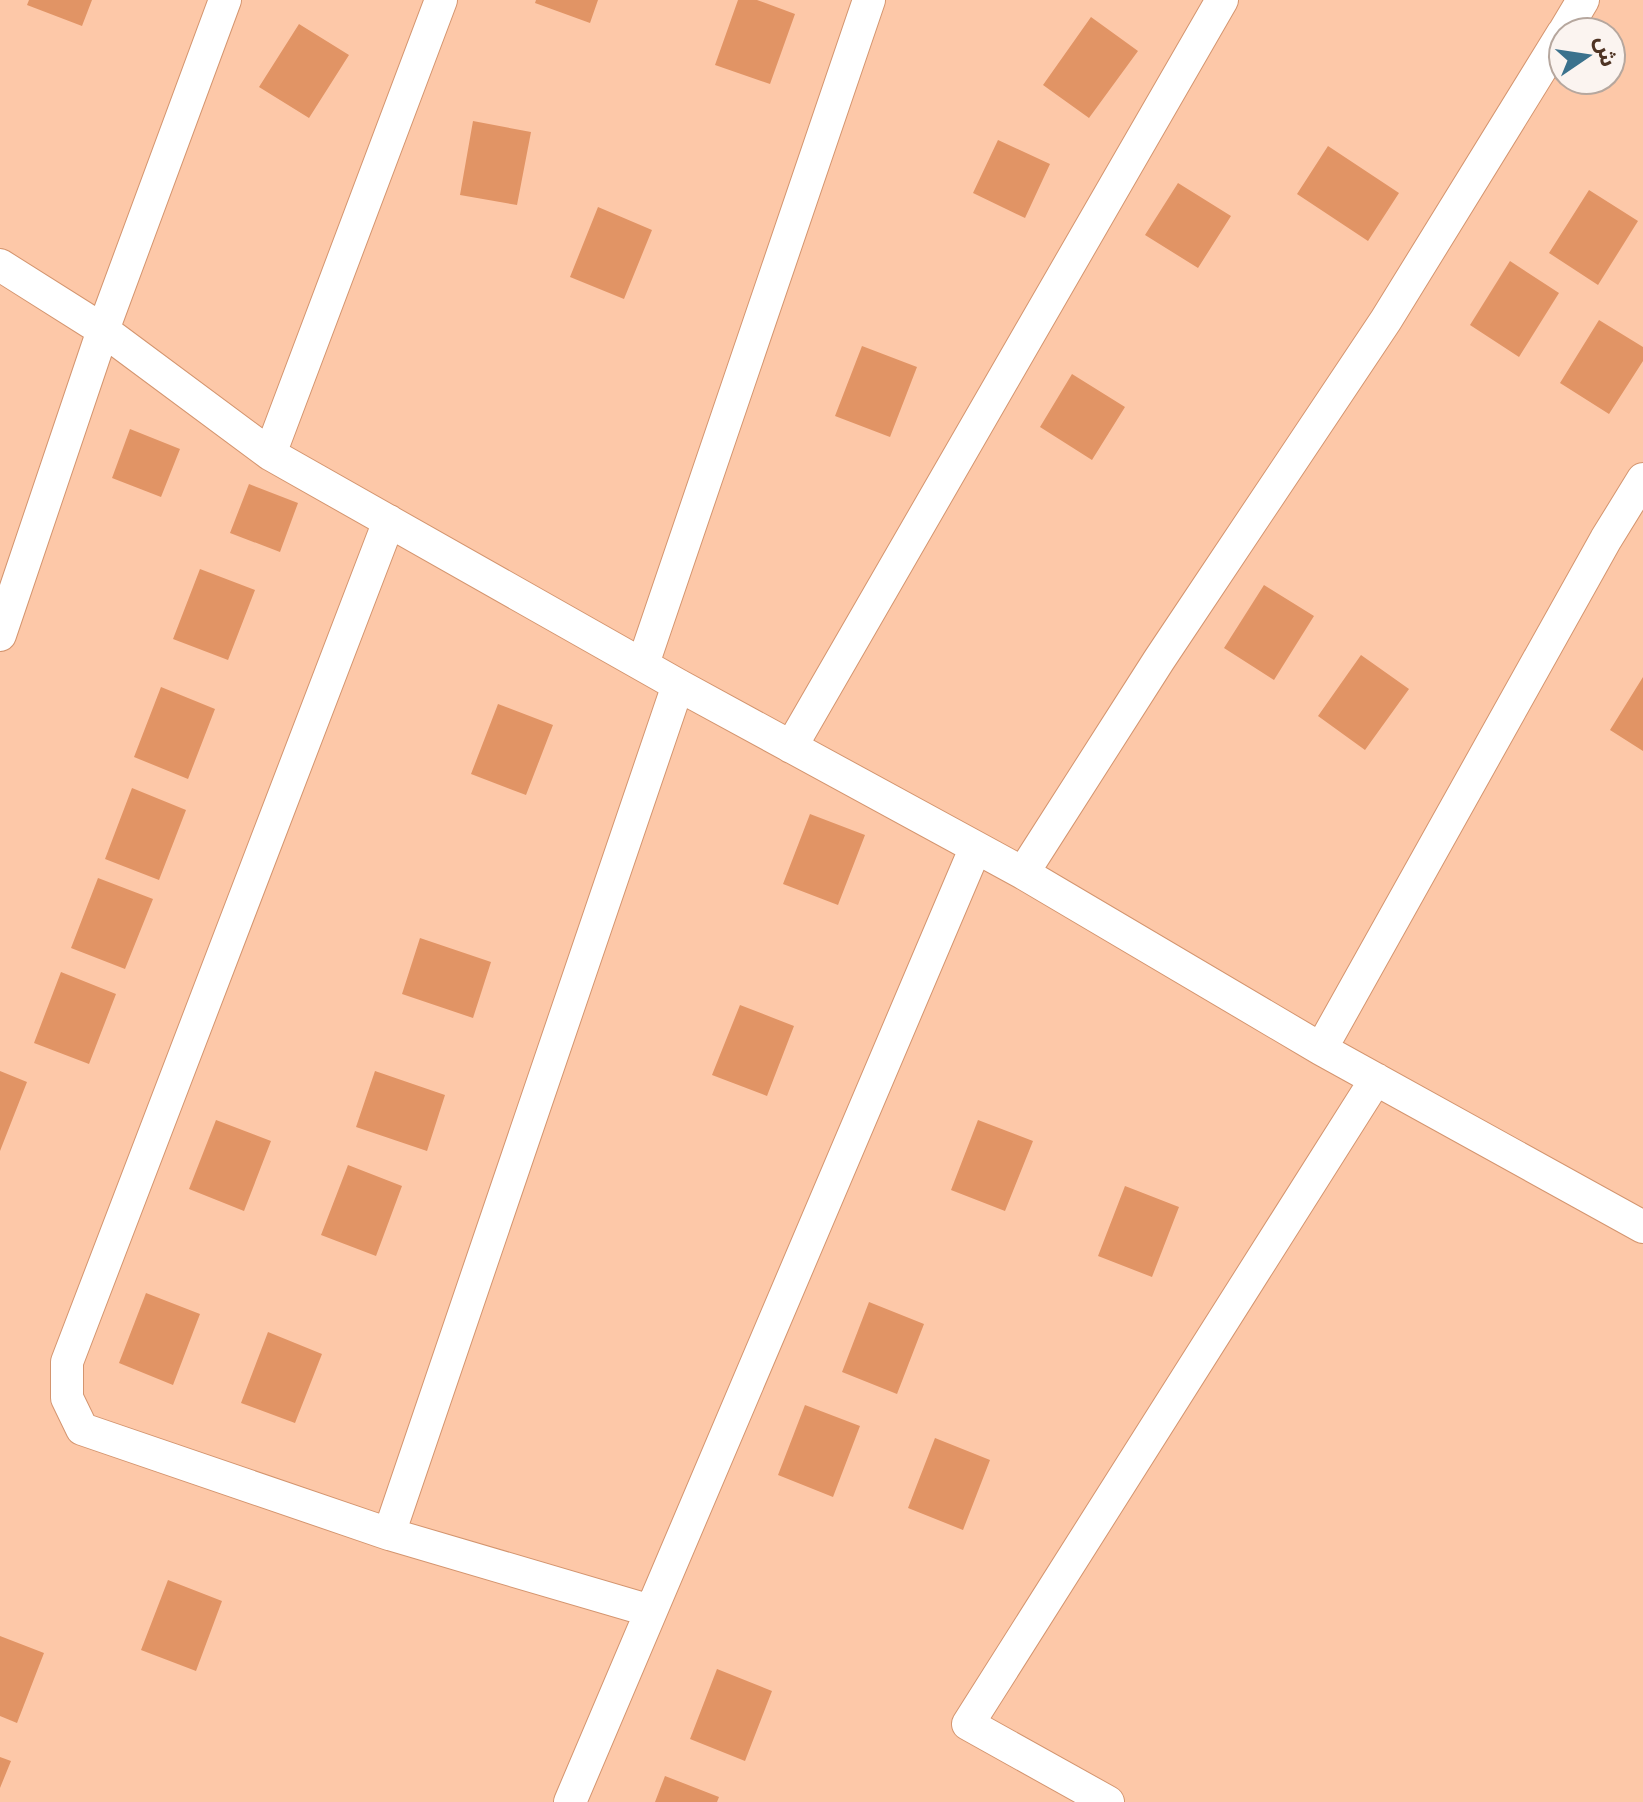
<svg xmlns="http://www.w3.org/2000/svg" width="1643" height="1802" viewBox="0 0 1643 1802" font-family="'Space Grotesk','Noto Sans Arabic',sans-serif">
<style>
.building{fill:#e19465}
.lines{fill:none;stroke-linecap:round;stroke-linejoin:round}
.minor-casing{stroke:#d4956f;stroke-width:34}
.minor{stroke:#fff;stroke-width:32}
</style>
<rect width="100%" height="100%" fill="#fdc8a8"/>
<path class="building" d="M29,0H92L82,26L27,5Z
M536,0H598L590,23L535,3Z
M738,0H757L795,14L770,84L715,65Z
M1091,17L1138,51L1089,118L1043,85Z
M299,24L349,55L309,118L259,87Z
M473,121L531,132L517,205L460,195Z
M998,140L1050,164L1025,218L973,193Z
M1328,146L1399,193L1368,241L1297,194Z
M1178,183L1231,216L1198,268L1145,235Z
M1589,190L1638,221L1598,285L1549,253Z
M598,207L652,230L624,299L570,277Z
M1510,261L1559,293L1519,357L1470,325Z
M1599,320L1643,347V361L1609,414L1560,383Z
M862,346L917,367L890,437L835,416Z
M1072,374L1125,407L1092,460L1040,427Z
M130,429L180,449L161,497L112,478Z
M249,484L298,503L280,552L230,533Z
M200,569L255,590L228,660L173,639Z
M1264,585L1314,616L1274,680L1224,648Z
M1361,655L1409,689L1365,750L1318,716Z
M1643,677V751L1610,730Z
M161,687L215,709L188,779L134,757Z
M498,704L553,725L526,795L471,774Z
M132,788L186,810L159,880L105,859Z
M810,814L865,835L838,905L783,884Z
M98,878L153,899L125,969L71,948Z
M420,938L491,962L473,1018L402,994Z
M61,972L116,994L89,1064L34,1043Z
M740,1005L794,1026L767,1096L712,1075Z
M0,1071L27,1082L0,1151Z
M375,1071L445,1095L427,1151L356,1127Z
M216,1120L271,1141L244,1211L189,1189Z
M978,1120L1033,1141L1005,1211L951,1190Z
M348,1165L402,1186L376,1256L321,1235Z
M1125,1186L1179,1207L1152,1277L1098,1256Z
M146,1293L200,1314L173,1385L119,1363Z
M869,1302L924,1324L897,1394L842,1372Z
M268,1332L322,1354L295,1423L241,1403Z
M805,1405L860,1426L833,1497L778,1475Z
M935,1438L990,1460L963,1530L908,1508Z
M168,1580L222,1601L196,1671L141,1650Z
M0,1636L44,1653L17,1723L0,1716Z
M717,1669L772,1691L745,1761L690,1739Z
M0,1757L11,1761L0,1788Z
M665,1776L719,1797L717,1802H655Z"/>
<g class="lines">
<defs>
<path id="minor" d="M1564,32L1583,0
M0,265L103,330L270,454L678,685L1023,873L1321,1049L1643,1227
M270,454L441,0
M389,521L67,1362V1398L82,1429L389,1534L651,1611
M0,635L103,330L225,0
M643,664L869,0
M791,747L1222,0
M1023,873L1159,660L1386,320L1563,33
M1321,1049L1606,539L1643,479
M389,1534L678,685
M570,1802L975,849
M1108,1802L968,1724L1376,1079"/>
</defs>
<use href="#minor" class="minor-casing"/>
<use href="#minor" class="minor"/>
</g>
<g transform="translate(1587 56) rotate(77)"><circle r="38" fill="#fbf4f0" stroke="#b6a79e" stroke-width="2"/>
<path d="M0-6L14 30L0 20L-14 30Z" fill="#3b728d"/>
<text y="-12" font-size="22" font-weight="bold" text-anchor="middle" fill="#4e3323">ش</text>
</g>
</svg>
